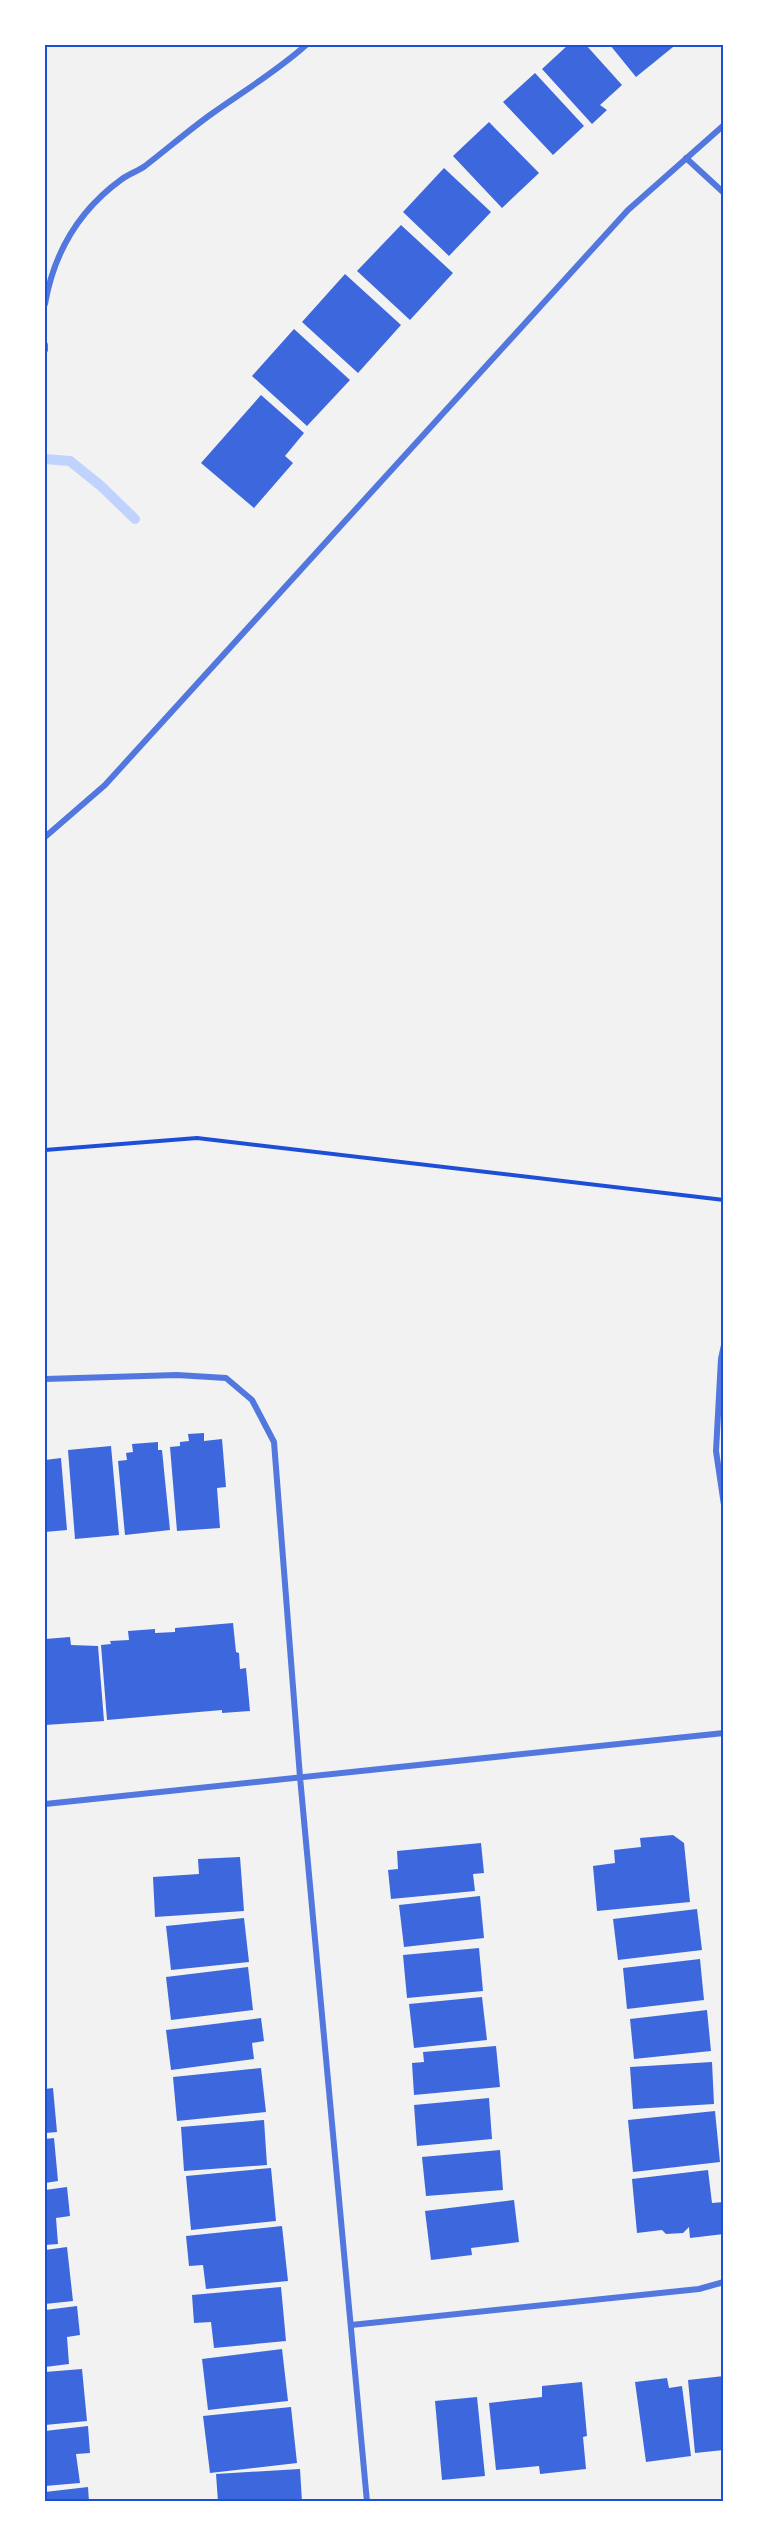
<svg xmlns="http://www.w3.org/2000/svg" width="769" height="2547" viewBox="0 0 769 2547" font-family="Helvetica,sans-serif">
<style>
.lines{fill:none;stroke-linecap:round;stroke-linejoin:round}
.stream{stroke:#bfd3fe;stroke-width:10}
.building{fill:#3d67dc}
.path{stroke:#1d4ed8;stroke-width:4}
.minor{stroke:#5277de;stroke-width:6}
.neatline{fill:none;stroke:#1d4ed8;stroke-width:2}
</style>
<rect width="100%" height="100%" fill="#f2f2f2"/>
<g class="lines">
<path class="stream" d="M45,459L70,461L101,486L135,519"/>
</g>
<path class="building" d="M568,45H586L622,85L600,105L607,110L592,124L542,69Z
M610,45H671L673,47L636,77Z
M535,73L584,126L553,155L503,102Z
M489,122L539,173L502,208L453,156Z
M444,168L491,212L449,256L403,212Z
M401,225L453,273L410,320L357,271Z
M345,274L401,325L358,373L302,322Z
M294,329L350,380L307,426L252,376Z
M261,395L304,433L285,456L293,463L254,508L201,463Z
M204,1433V1441L222,1439L226,1487L217,1488L220,1528L177,1531L170,1447L180,1446V1442L189,1441L188,1434Z
M158,1442V1450H162L170,1530L125,1535L118,1461L127,1460L126,1453L133,1452L132,1444Z
M111,1446L119,1535L75,1539L68,1450Z
M61,1458L67,1530L45,1532V1460Z
M233,1623L236,1652L239,1653L240,1669L246,1668L250,1711L222,1713V1710L107,1720L101,1645L111,1644L110,1641L129,1640L128,1631L155,1629V1633L175,1632V1628Z
M70,1637L71,1645L98,1646L104,1721L45,1725V1639Z
M673,1835L684,1843L690,1902L597,1911L593,1866L615,1863L614,1850L641,1847L640,1838Z
M481,1843L484,1873L473,1874L475,1891L391,1899L388,1870L398,1869L397,1851Z
M240,1857L244,1911L155,1917L153,1877L199,1874L198,1859Z
M480,1896L484,1938L404,1947L399,1905Z
M697,1909L702,1950L618,1960L613,1919Z
M244,1918L249,1962L171,1970L166,1926Z
M479,1948L483,1991L407,1998L403,1955Z
M700,1959L704,2000L627,2009L623,1968Z
M248,1967L253,2010L171,2020L166,1977Z
M482,1997L487,2040L414,2048L409,2004Z
M707,2010L711,2051L634,2059L630,2019Z
M261,2018L264,2041L252,2043L254,2059L171,2070L166,2030Z
M496,2046L500,2087L414,2095L412,2063L424,2062L423,2052Z
M712,2062L714,2104L633,2109L630,2067Z
M261,2068L266,2112L177,2121L173,2077Z
M53,2088L57,2132L45,2133V2089Z
M489,2098L492,2139L417,2146L414,2105Z
M715,2111L720,2162L633,2172L628,2120Z
M264,2120L267,2165L184,2171L181,2127Z
M54,2138L58,2181L45,2183V2139Z
M500,2150L503,2190L426,2196L422,2157Z
M271,2168L276,2221L191,2230L186,2176Z
M708,2170L712,2203L724,2202V2234L690,2238L689,2227L683,2233L666,2234L662,2230L637,2233L632,2179Z
M67,2187L70,2216L56,2218L58,2244L45,2245V2190Z
M514,2200L519,2242L471,2248L472,2255L431,2260L425,2211Z
M282,2226L288,2281L206,2289L203,2265L189,2266L186,2236Z
M67,2247L73,2301L45,2304V2250Z
M281,2287L286,2341L214,2348L211,2322L194,2323L192,2295Z
M77,2306L80,2335L67,2337L69,2364L45,2367V2310Z
M282,2349L288,2401L208,2410L202,2359Z
M82,2369L87,2421L45,2425V2372Z
M724,2376V2450L695,2453L688,2380Z
M667,2378L669,2388L682,2386L691,2456L646,2462L635,2382Z
M582,2382L587,2436L583,2437L586,2469L540,2474L539,2466L496,2470L489,2403L542,2397V2386Z
M477,2397L485,2476L442,2480L435,2401Z
M291,2407L297,2463L210,2473L203,2416Z
M88,2426L90,2453L76,2454L80,2483L45,2486V2431Z
M300,2469L302,2502H218L216,2474Z
M88,2487L89,2502H45V2492Z"/>
<g class="lines">
<path class="path" d="M45,1150L197,1138L724,1200"/>
<path class="minor" d="M686,158L724,193
M45,304C54,252 79,210 122,179C129,174 138,171 145,166C167,149 188,131 210,115C242,92 276,72 306,45
M45,345V350
M45,837L105,785L628,210L724,125
M724,1345L721,1359L716,1451L724,1505
M45,1379L177,1375L226,1378L252,1400L274,1442L300,1777L367,2502
M45,1804L724,1733
M351,2325L699,2289L724,2282"/>
</g>
<rect width="769" height="2547" fill="none" stroke="#ffffff" stroke-width="93"/>
<rect x="46" y="46" width="676" height="2454" class="neatline"/>
</svg>
